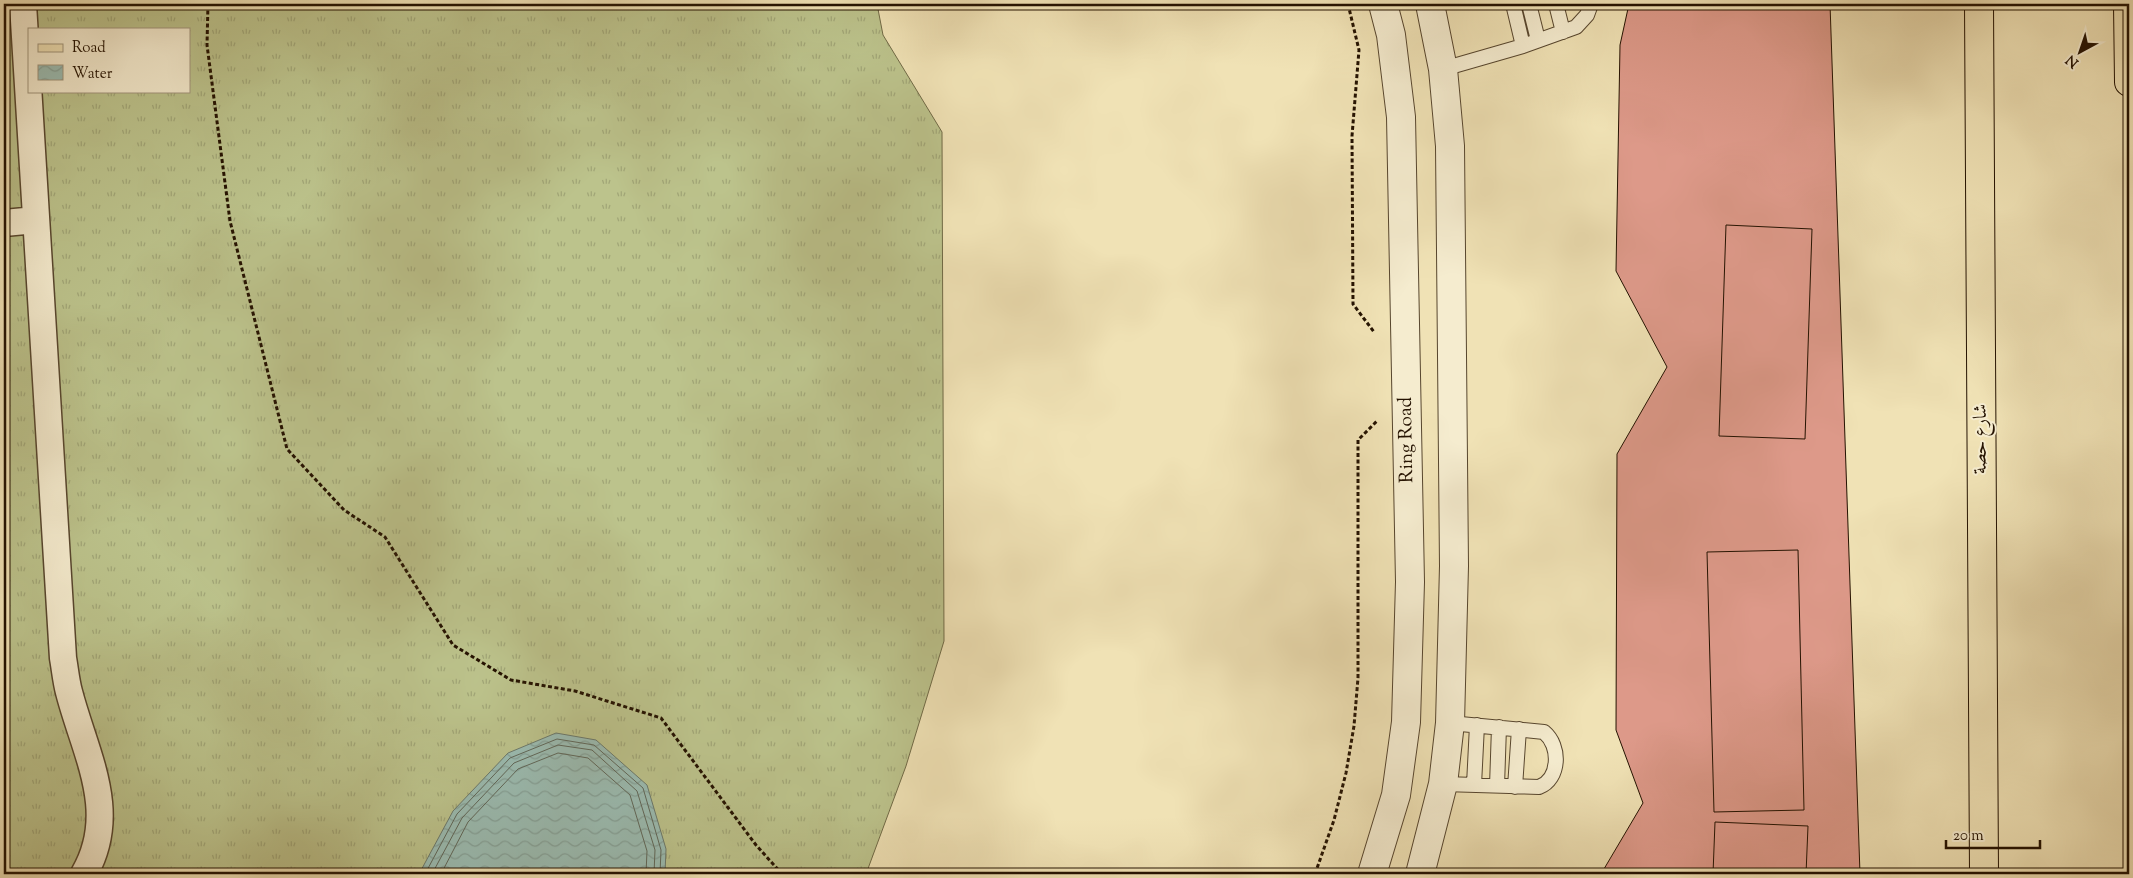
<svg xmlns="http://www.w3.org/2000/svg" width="2133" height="878" viewBox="0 0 2133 878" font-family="'Sorts Mill Goudy',Amiri,serif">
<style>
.grass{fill:url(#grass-tufts);stroke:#706a46;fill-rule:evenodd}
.water{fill:url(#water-waves);stroke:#6b796c}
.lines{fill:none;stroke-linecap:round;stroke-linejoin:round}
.shore{stroke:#60685a;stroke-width:1}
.building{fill:#dd9989;stroke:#241201}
.service-casing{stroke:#57462e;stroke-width:16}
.minor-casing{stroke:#57462e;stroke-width:29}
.tertiary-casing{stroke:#57462e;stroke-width:30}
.primary-casing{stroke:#241201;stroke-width:30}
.path{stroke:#241201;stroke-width:3;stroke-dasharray:4 2.5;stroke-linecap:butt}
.service{stroke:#f5eccf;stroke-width:14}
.minor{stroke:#f5eccf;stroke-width:26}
.tertiary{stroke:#f5eccf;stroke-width:28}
.primary{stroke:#f0e2b5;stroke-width:28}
.labels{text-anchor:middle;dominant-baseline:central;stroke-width:4;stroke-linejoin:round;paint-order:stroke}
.street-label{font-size:19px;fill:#241201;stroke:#f5eccf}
</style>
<defs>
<pattern id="grass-tufts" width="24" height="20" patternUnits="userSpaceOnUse" patternTransform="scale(1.25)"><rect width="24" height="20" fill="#bcc38c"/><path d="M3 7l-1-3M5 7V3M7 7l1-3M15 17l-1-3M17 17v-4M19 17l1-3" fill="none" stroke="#a1a677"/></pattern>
<pattern id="water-waves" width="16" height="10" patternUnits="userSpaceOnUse" patternTransform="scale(1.25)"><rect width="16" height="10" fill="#9bbdb3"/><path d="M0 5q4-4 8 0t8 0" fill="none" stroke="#85a198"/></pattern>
</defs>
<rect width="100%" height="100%" fill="#f0e2b5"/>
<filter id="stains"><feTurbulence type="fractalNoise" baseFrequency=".004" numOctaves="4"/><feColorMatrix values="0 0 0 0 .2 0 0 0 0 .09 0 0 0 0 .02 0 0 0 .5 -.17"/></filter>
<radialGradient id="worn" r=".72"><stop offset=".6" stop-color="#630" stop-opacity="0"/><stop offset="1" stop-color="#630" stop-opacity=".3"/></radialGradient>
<path class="grass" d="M4,4H877L883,35L942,132L944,641L906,766L866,874H4ZM29,29H189V91H29Z"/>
<path class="water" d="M556,733L596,740L647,785L666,849L665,874H419L453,811L508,753Z"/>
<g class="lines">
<path class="shore" d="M425,874L457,814L510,758L557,739L594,745L643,788L661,850L660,874
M432,874L462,818L514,763L558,745L592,750L637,791L655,850L654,874
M441,874L468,822L518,769L558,753L588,758L630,795L647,851L646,874"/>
</g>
<path class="building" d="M1629,4H1830L1860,874H1601L1643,803L1616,730L1617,454L1667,367L1616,271L1620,45Z
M1726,225L1812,229L1805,439L1719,436Z
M1798,550L1804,810L1714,812L1707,552Z
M1715,822L1808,826L1806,874H1713Z"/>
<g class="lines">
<defs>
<path id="service" d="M1513,4L1523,46
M1529,4L1538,40
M1556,4L1563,32
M1443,69L1523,46L1576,27L1587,15L1591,4
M1443,784L1539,787C1560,779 1561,746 1544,732L1450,723
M1474,785L1477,725
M1497,786L1499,727
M1515,787L1519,729"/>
<path id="minor" d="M23,4L63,658C65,669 66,681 69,692C85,754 120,812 84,874
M4,223L36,220"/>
<path id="tertiary" d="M1372,874L1396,795L1406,722L1410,582L1401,117L1391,35L1383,4
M1420,874L1443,784L1450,723L1454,566L1450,146L1443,69L1430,4"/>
<path id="primary" d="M1979,4L1984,874
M2128,4L2129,82"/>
</defs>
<use href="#service" class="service-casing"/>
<use href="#minor" class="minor-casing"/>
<use href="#tertiary" class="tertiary-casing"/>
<use href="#primary" class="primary-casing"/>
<path class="path" d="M208,4L207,45L230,221L287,449L344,510L385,537L453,645L511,680L575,691L661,718L756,845L782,874
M1348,4L1359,50L1352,136L1353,304L1374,332
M1315,874L1334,820L1346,773L1354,726L1358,678V440L1377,421"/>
<use href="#service" class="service"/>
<use href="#minor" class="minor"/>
<use href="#tertiary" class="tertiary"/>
<use href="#primary" class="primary"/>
</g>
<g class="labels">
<g class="street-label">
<text transform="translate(1981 439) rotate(-90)">شارع حصة</text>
<text transform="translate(1407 440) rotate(-91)">Ring Road</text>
</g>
</g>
<rect width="2133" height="878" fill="none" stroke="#f0e2b5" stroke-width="20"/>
<rect x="5" y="5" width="2123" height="868" fill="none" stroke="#241201" stroke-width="2.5"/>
<rect x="10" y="10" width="2113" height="858" fill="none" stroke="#241201"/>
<rect x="28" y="28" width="162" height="65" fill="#f5eccf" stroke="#a1957d"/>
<rect x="38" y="44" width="25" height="8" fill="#f0e2b5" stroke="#a1957d"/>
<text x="72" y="52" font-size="15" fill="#241201">Road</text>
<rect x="38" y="65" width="25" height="15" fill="url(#water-waves)" stroke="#a1957d"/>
<text x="72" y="78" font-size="15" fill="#241201">Water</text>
<g transform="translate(2080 52) rotate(220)" stroke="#f5eccf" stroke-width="4" paint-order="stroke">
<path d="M0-4L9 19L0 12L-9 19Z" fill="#241201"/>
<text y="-8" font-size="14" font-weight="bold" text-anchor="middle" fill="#241201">N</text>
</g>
<path d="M1946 840v8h94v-8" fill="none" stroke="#241201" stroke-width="2.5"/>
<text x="1953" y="840" font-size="15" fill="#241201" stroke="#f5eccf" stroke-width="4" paint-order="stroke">20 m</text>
<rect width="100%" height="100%" filter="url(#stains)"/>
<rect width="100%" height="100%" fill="url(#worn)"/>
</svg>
